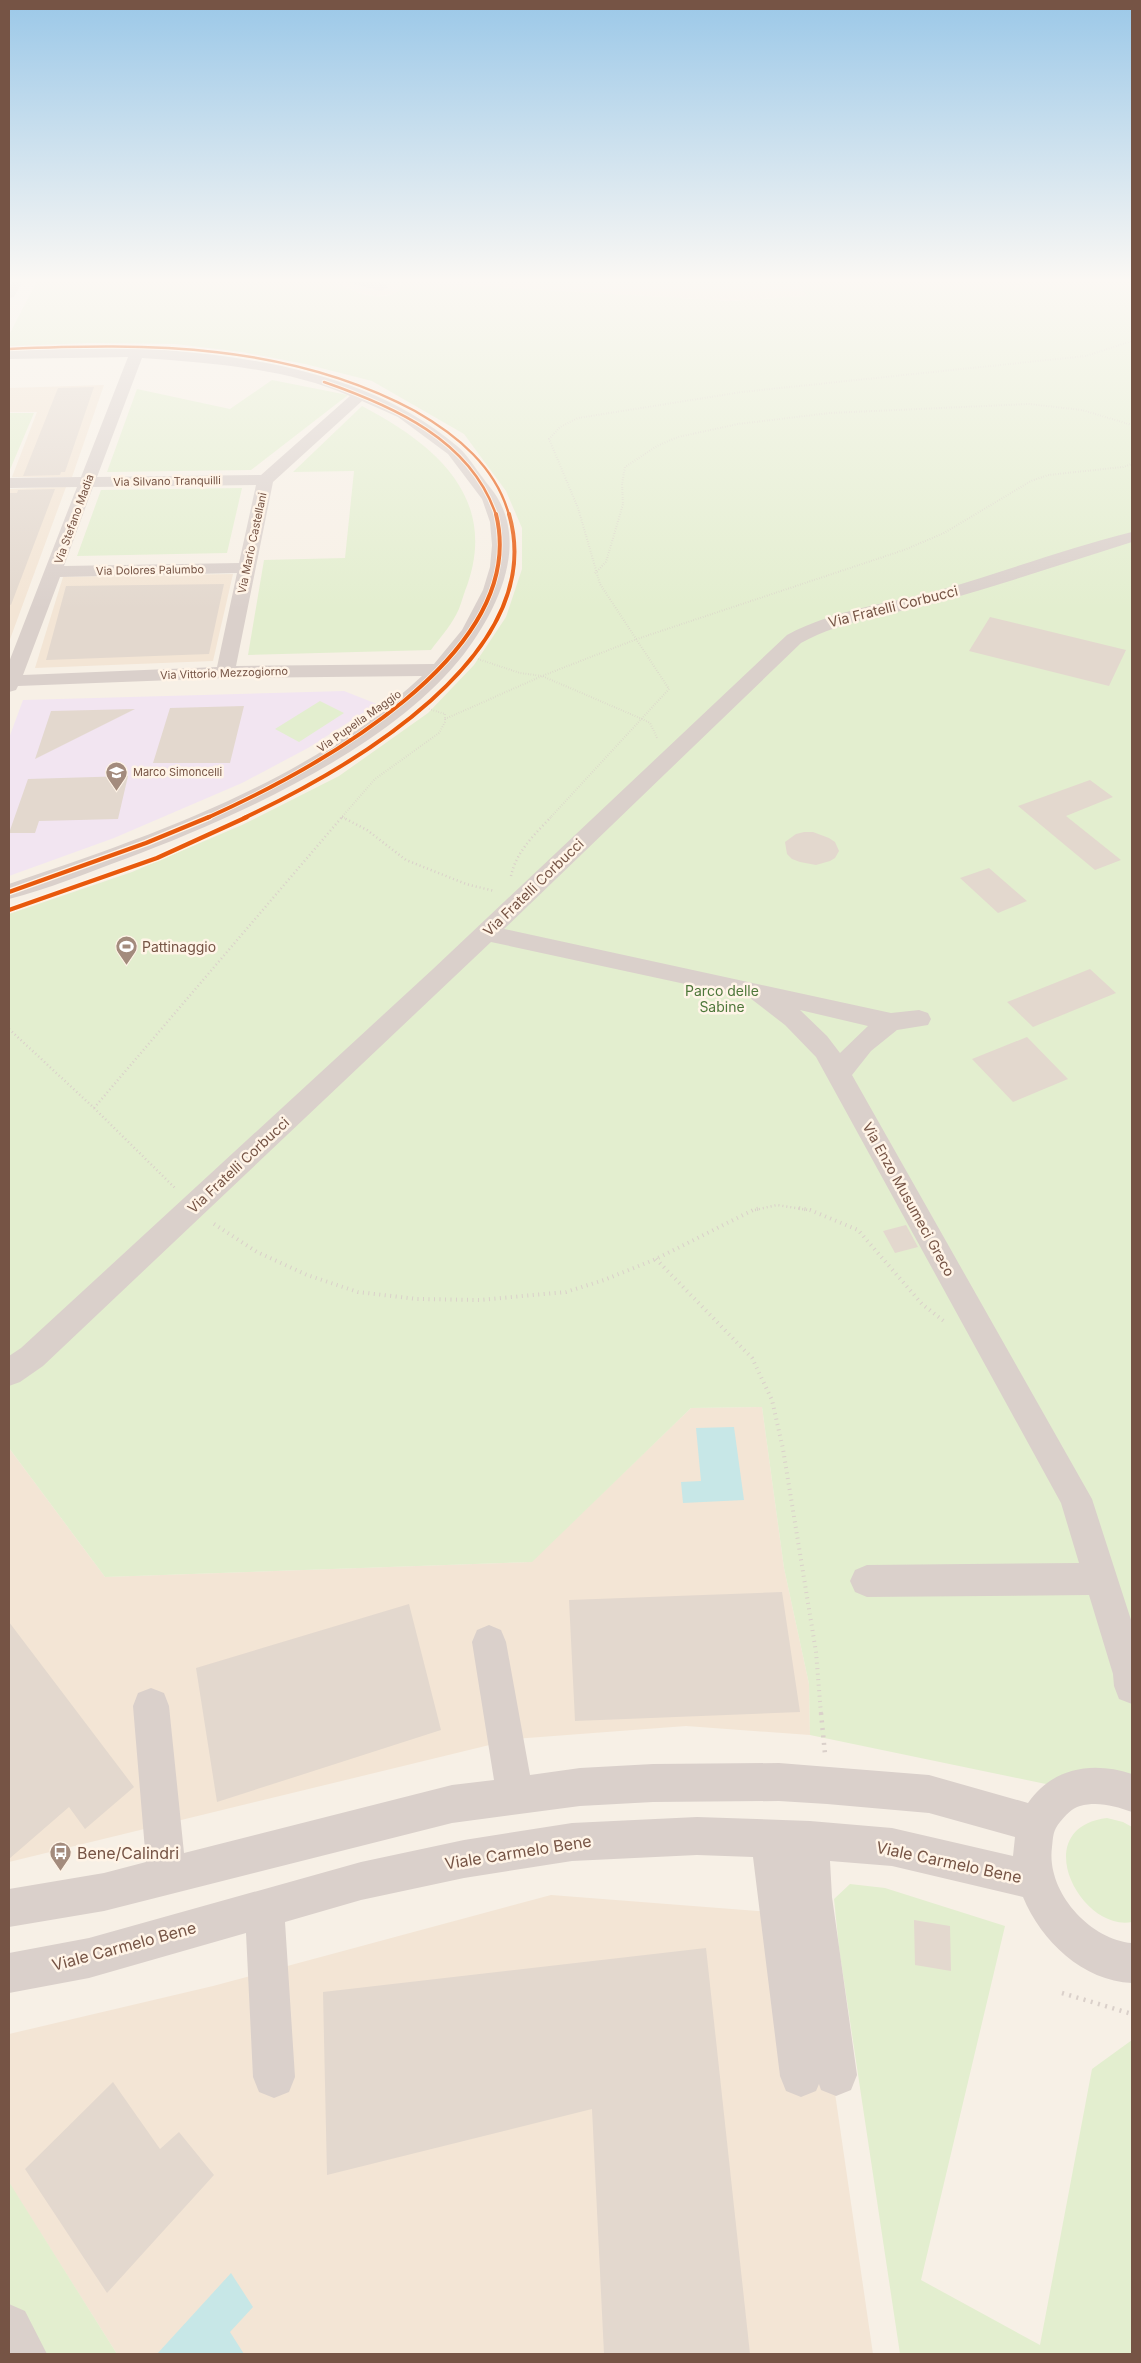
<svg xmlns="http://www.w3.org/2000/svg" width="1141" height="2363" viewBox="0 0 1141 2363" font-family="Inter,sans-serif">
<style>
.residential{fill:#f3e5d5}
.education{fill:#f2e5f1}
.green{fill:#e3eecf}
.water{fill:#c7e7e7}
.building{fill:#e3d8ce}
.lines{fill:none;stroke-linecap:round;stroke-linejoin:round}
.path-far3{stroke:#dad0ca;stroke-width:2;stroke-dasharray:0.5 2;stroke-linecap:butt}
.path-far2{stroke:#dad0ca;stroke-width:2.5;stroke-dasharray:1 3;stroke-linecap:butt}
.path-far1{stroke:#dad0ca;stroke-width:4;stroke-dasharray:1 4.5;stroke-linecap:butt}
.path{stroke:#dad0ca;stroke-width:4.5;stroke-dasharray:2 5.5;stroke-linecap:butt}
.minor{fill:#dad0cb;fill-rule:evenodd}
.cycleway-far2-casing{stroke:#fff4e7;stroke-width:4.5}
.cycleway-far1-casing{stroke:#fff4e7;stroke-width:5.5}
.cycleway-casing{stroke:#fff4e7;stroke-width:7}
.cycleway-far2{stroke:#e8590c;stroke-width:2.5}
.cycleway-far1{stroke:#e8590c;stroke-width:4}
.cycleway{stroke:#e8590c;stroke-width:4.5}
.labels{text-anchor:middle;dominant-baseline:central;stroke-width:5;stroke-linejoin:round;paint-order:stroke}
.far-street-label{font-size:11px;fill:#765445;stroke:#fff4e7}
.far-poi-label{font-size:11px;fill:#765445;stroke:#fff4e7;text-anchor:start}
.street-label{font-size:14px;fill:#765445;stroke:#fff4e7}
.poi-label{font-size:14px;fill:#765445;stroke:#fff4e7;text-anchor:start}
.park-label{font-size:14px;fill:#4e773a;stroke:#fff4e7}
.near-street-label{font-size:16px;fill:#765445;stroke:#fff4e7}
.near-poi-label{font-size:16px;fill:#765445;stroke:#fff4e7;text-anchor:start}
</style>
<rect width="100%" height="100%" fill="#f7f0e6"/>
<path class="residential" d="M331,279H795L808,296L731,301L398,281L401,288L399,291L394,294L376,296L357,292Z
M104,385L72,477H12L37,412H9V388Z
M66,487L9,642V489Z
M233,574L213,661L35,668L63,577Z
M762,1407L784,1568L809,1684L810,1735L686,1726L514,1739L9,1862V1448L105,1577L531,1562L691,1408Z
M551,1895L809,1915L873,2354H117L9,2183V2034L213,1986Z"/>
<path class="education" d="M344,691L377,704L308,748L242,783L114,838L9,876V738L23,700Z"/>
<path class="green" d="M38,279H331C351,291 377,304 399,291L401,284L397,281L731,301L807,296L795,279H1132V1793L1121,1788L1070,1789L810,1735L809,1684L784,1568L762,1407L691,1408L532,1562L105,1577L9,1448V914L132,872L242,825L339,776L428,713L474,665L506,617L522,569V528L506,491L464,434L372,381L305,364L242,352L175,344L92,343L9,346V335Z
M272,380L348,395L251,470L107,472L137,389L230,409Z
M362,406C436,445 501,499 465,591C462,599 460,608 456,615C449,628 439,639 431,650L248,655L264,560L345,558L354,471L293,472Z
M9,413H34L9,472Z
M242,488L227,553L77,556L101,490Z
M320,701L344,713L299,742L275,729Z
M1107,1818L1123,1822L1132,1827V1922C1080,1932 1027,1828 1107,1818Z
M850,1884L885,1888L1005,1926L921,2280L1040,2345L1092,2069L1132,2040V2354H900L839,1948L834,1899Z
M9,2182L117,2354H9Z"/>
<path class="water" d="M734,1427L744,1500L683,1503L681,1482L701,1481L696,1428Z
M231,2273L253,2307L230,2332L244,2354H157Z"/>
<path class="building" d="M94,387L65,472H61L60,475L23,476L58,388Z
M55,489L11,605L9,604V493H17L18,490Z
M224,584L209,654L46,660L66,586Z
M990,617L1126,650L1109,686L969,651Z
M244,706L230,763H153L170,708Z
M135,709L35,759L51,711Z
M128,776L118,819L39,821L35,833H9L28,779Z
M1090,780L1113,797L1066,816L1121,860L1095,870L1018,806Z
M804,832H813L829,838L835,842L839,851L835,858L830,861L816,865L800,862L792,859L787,854L785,842L796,834Z
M989,868L1027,901L998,913L960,878Z
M1090,969L1116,993L1033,1027L1007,1002Z
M1027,1037L1068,1079L1013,1102L972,1059Z
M906,1225L918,1247L895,1253L883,1231Z
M782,1592L800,1712L575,1721L569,1600Z
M409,1604L441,1730L217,1802L196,1668Z
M9,1622L134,1787L85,1829L69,1807L9,1859Z
M914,1920L950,1926L951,1971L915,1965Z
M706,1948L750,2354H604L592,2109L327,2175L323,1992Z
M113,2082L160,2149L179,2132L214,2175L107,2293L25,2169Z"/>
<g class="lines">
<path class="path-far3" d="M595,573L606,562L623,504L622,484L625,467L657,446L678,437L738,424L830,413L1029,404L1082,410L1132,425
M478,659L520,673L542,676L642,719L650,723L657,738
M445,719L542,676L637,639L904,550L944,533L1031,481L1048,475L1123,467L1132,464
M342,817L345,818
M341,818L375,779L439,733L445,722V714L429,709
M550,818L669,689L600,584L578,508L549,439L560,427L578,418L742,392L1086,356L1132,341"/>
<path class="path-far2" d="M342,817L367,830L406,860L466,884L494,891
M511,876C516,852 534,835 551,817
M9,1029L94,1108L176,1189
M94,1108L342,817
M755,1210L777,1205L808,1210"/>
<path class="path-far1" d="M799,1208L810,1210L858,1230L922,1304L945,1322
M214,1224L257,1252L307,1275L358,1292L417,1299L480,1300L566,1292L604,1280L656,1259L753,1210L761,1208
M656,1259L752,1358L772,1400L783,1449L816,1652L821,1714"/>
<path class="path" d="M821,1713L825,1754
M1062,1993L1132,2014"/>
<path class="minor" d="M11,279H24L14,297L9,298Z
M344,279H365L386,284L388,287L381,291L346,282Z
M67,348C90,348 114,346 137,348C247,355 370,372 457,446C467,454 475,468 483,478C487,484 493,490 497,497C528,548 496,612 464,654C390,749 236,817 125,859C87,873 48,889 9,899V884C152,836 310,781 422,676L225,678L18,686L16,690L9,692V662L77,487L9,488V478L81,477L128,357L9,359V351ZM142,358C211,363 286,368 350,396L261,475L97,477ZM362,401L398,417L448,454L482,499L490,522L492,545L490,567L483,590L462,630L434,664L236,666L273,482ZM256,485L239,563L64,566L93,487ZM237,573L217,667L23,675L60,577Z
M1132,532V542C1069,562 1006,583 943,601C894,614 845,619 801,643L504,929L891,1013L919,1010L928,1013L931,1019L928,1025L897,1030L871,1051L852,1075L1092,1499L1132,1623V1704L1119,1699L1114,1686L1113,1674L1089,1595L867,1597L855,1592L850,1581L855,1570L867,1565L1079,1563L1061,1503L816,1057L785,1025L750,998L491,942L43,1366L20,1382L9,1386V1356L21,1348L433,969L787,635C835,609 888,604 940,590C1004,572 1067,548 1132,532ZM800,1010L868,1026L840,1053L827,1036Z
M489,1625L501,1630L506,1642L530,1775L580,1768L653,1764L779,1763L929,1775L1028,1803C1053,1767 1093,1761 1132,1774V1812C1115,1806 1098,1801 1080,1806C1072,1808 1065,1816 1060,1822C1053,1830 1053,1837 1052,1847C1046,1891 1089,1939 1132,1943V1983C1083,1981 1041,1941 1023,1897L892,1866L830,1861L832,1897L857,2075L851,2090L836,2096L821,2090L819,2084L816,2091L801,2097L786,2091L780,2076L753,1857L697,1855L572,1861L464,1878L361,1900L285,1922L295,2077L289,2092L274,2098L259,2092L253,2077L246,1933L89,1978L9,1993V1953L89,1938L361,1862L464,1840L572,1823L697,1817L810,1821L892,1828L1013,1856L1015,1837L929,1813L827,1804L779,1801L653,1802L580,1806L452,1823L104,1911L9,1927V1889L104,1873L146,1862L133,1706L138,1693L151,1688L164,1693L169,1706L184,1853L452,1785L494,1780L472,1642L477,1630Z
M9,2304L25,2311L47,2354H9Z"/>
<defs>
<path id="cycleway-far2" d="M9,349C149,343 289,343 415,411C457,435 496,467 509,515
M324,382C393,406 471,440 496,515"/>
<path id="cycleway-far1" d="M207,818C311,771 531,655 496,514
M244,818C348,769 550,655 509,514"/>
<path id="cycleway" d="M9,892L146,843L209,817
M9,910L157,858L247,817"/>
</defs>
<use href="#cycleway-far2" class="cycleway-far2-casing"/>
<use href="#cycleway-far1" class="cycleway-far1-casing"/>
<use href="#cycleway" class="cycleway-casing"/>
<use href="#cycleway-far2" class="cycleway-far2"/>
<use href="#cycleway-far1" class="cycleway-far1"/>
<use href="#cycleway" class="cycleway"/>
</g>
<linearGradient id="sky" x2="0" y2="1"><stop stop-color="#9bc8e8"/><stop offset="0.46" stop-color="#fbf8f4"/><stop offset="1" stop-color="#fbf8f4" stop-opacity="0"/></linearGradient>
<rect width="1141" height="610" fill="url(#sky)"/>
<defs>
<symbol id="school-pin" viewBox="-11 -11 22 30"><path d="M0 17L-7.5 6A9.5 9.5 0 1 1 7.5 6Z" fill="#a38b7d" stroke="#fff4e7"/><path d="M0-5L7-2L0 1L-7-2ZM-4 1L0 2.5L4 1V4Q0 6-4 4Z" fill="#fff"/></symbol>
<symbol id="stadium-pin" viewBox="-11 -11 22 30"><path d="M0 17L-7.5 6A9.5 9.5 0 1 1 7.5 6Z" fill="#a38b7d" stroke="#fff4e7"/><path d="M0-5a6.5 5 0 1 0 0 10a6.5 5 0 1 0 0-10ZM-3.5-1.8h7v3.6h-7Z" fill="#fff"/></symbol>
<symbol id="bus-pin" viewBox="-11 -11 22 30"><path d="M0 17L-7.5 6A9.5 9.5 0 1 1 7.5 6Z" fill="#a38b7d" stroke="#fff4e7"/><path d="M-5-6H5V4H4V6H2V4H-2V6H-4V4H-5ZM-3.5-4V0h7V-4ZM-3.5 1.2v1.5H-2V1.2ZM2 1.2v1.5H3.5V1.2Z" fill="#fff"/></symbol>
</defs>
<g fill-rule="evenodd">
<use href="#school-pin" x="104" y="760" width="25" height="34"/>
<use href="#stadium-pin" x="114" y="934" width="25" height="34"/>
<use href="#bus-pin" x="48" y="1840" width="25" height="34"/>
</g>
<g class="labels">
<g class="far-street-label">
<text transform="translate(167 481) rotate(-1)">Via Silvano Tranquilli</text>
<text transform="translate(74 519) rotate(-70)">Via Stefano Madia</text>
<text transform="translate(252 543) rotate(-78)">Via Mario Castellani</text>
<text transform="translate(150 570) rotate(-1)">Via Dolores Palumbo</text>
<text transform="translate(224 673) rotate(-2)">Via Vittorio Mezzogiorno</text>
<text transform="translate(359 721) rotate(-35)">Via Pupella Maggio</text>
</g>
<g class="far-poi-label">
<text x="133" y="772">Marco Simoncelli</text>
</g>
<g class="street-label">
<text transform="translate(893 606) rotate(-14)">Via Fratelli Corbucci</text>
<text transform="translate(533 887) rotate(-44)">Via Fratelli Corbucci</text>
<text transform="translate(238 1165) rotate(-43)">Via Fratelli Corbucci</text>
<text transform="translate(909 1199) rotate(61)">Via Enzo Musumeci Greco</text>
</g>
<g class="poi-label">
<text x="142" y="946">Pattinaggio</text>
</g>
<g class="park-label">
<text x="722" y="990">Parco delle<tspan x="722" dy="16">Sabine</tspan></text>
</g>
<g class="near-street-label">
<text transform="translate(518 1852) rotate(-9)">Viale Carmelo Bene</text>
<text transform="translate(949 1862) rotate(12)">Viale Carmelo Bene</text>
<text transform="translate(124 1946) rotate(-15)">Viale Carmelo Bene</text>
</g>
<g class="near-poi-label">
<text x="77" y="1853">Bene/Calindri</text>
</g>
</g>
<rect width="1141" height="2363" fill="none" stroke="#765445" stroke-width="20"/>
</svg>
